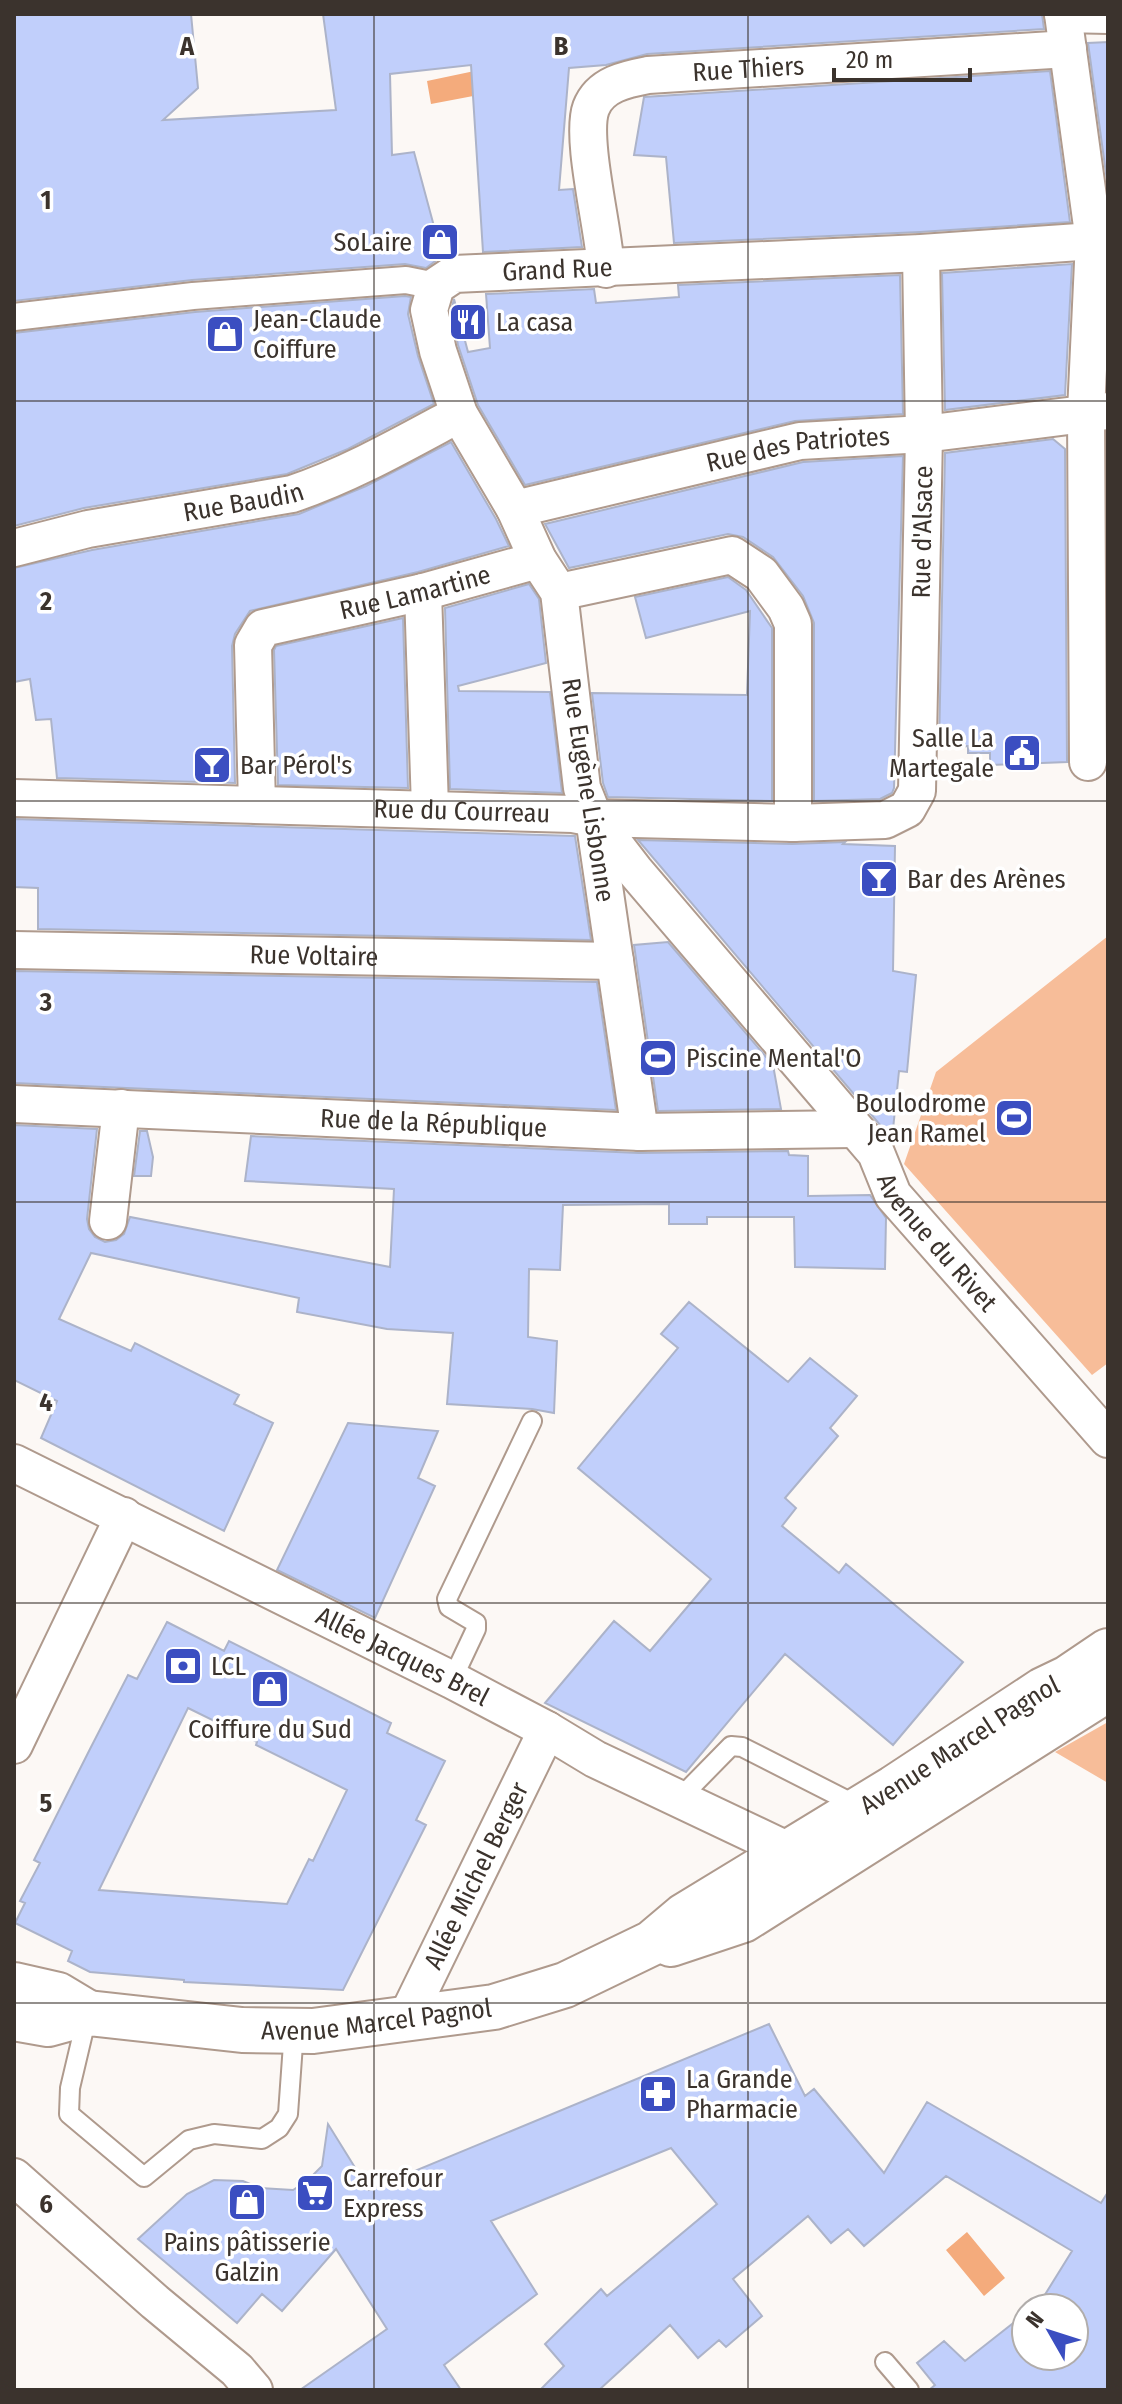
<svg xmlns="http://www.w3.org/2000/svg" width="1122" height="2404" viewBox="0 0 1122 2404" font-family="'Fira Sans Condensed',sans-serif">
<style>
.green{fill:#f7bd99}
.water{fill:#f4ab7c}
.building{fill:#c1cffb;stroke:#acb3c9;stroke-width:2;fill-rule:evenodd}
.lines{fill:none;stroke-linecap:round;stroke-linejoin:round}
.service-casing{stroke:#af9a8d;stroke-width:22}
.pedestrian-casing{stroke:#af9a8d;stroke-width:30}
.minor-casing{stroke:#af9a8d;stroke-width:40}
.secondary-casing{stroke:#af9a8d;stroke-width:48}
.service{stroke:#fff;stroke-width:18}
.pedestrian{stroke:#fff;stroke-width:26}
.minor{stroke:#fff;stroke-width:36}
.secondary{stroke:#fff;stroke-width:44}
.grid{fill:none;stroke:#3b332d;stroke-width:2;stroke-opacity:0.55}
.labels{text-anchor:middle;dominant-baseline:central;stroke-width:7;stroke-linejoin:round;paint-order:stroke}
.street-label{font-size:26px;fill:#3b332d;stroke:#fff}
.poi-label{font-size:26px;fill:#3b332d;stroke:#fff;text-anchor:start}
.grid-label{font-size:26px;text-anchor:middle;font-weight:bold;fill:#3b332d;stroke:#fff;stroke-width:7;stroke-linejoin:round;paint-order:stroke}
</style>
<rect width="100%" height="100%" fill="#fcf8f5"/>
<path class="green" d="M1108,936V1363L1092,1375L904,1164L936,1072Z
M1108,1722V1783L1055,1752Z"/>
<path class="water" d="M484,69L489,93L431,104L427,81Z
M967,2232L1005,2278L984,2296L946,2250Z"/>
<path class="building" d="M14,14H191L198,88L163,120L336,110L323,14H1042L1044,29L647,54L606,65L569,68L559,190L573,189L582,247L483,252L471,65L390,74L392,155L414,152L442,256L426,268L405,264L192,280L14,301Z
M1108,42V188L1088,43Z
M1050,71L1070,222L920,232L674,243L666,157L634,155L644,97Z
M1072,264L1065,395L945,410L942,273Z
M900,275L903,414L795,421L525,485L478,405L458,345L451,311L454,299L468,352L490,348L486,294L594,289L596,303L679,297L678,285Z
M405,296L411,297L408,314L418,356L434,404L348,449L287,474L84,508L14,526V333L195,312Z
M1053,439L1065,449L1067,762L990,765V753H968V746L939,747L945,453Z
M451,442L496,519L509,546L418,572L250,611L235,634L232,646L235,783L57,778L51,719L36,720L30,679L14,682V568L92,550L299,514L366,486Z
M903,456L894,788L892,793L880,799L814,801V623L803,596L773,557L743,537L728,534L569,568L545,524L803,462Z
M728,577L746,590L772,628V801L608,797L603,783L592,693L747,695L750,611L646,638L635,597Z
M529,584L539,599L546,663L458,686L459,691L550,692L562,793L450,789L445,608Z
M403,618L408,788L278,785L274,650L276,646Z
M14,819L575,836L591,940L38,929V888L14,887Z
M638,840L792,844L845,842L843,844L895,846L893,971L916,975L907,1072L899,1071L892,1139Z
M668,942L773,1065L781,1109L658,1111L634,945Z
M14,971L597,982L616,1110L14,1083Z
M14,1125L97,1129L87,1219L89,1229L95,1237L105,1242L116,1240L124,1234L130,1217L390,1267L394,1189L245,1181L251,1136L639,1153L788,1151L789,1155L808,1156V1196L870,1195L886,1218L885,1269L795,1267L794,1217H707V1224H669V1204L563,1205L560,1270L529,1269L528,1337L557,1341L554,1413L532,1409L447,1404L453,1333L387,1329L297,1312L299,1298L91,1253L59,1319L131,1351L135,1343L239,1395L234,1404L273,1423L224,1531L41,1438L57,1401L14,1380Z
M140,1131H147L153,1157L151,1176H134Z
M689,1302L788,1382L810,1358L857,1396L830,1428L838,1436L785,1498L796,1508L782,1526L839,1573L846,1564L963,1662L893,1745L785,1654L686,1772L545,1703L614,1621L650,1651L711,1579L578,1468L678,1348L661,1334Z
M348,1423L438,1431L418,1478L435,1486L375,1618L277,1570Z
M167,1622L224,1651L229,1641L391,1723L387,1733L445,1761L416,1820L426,1825L343,1990L184,1982V1980L90,1972L68,1961L72,1951L15,1923L25,1903L20,1901L40,1863L34,1860L90,1749L128,1675L137,1679ZM188,1708L257,1742L256,1745L347,1790L313,1861L309,1859L287,1904L99,1890Z
M769,2024L805,2096L814,2089L884,2173L927,2102L1101,2203L1108,2192V2390H929L935,2385L917,2363L944,2341L965,2361L1026,2313V2356H1074V2308H1032L1041,2301L1072,2251L946,2176L864,2246L848,2229L831,2243L808,2216L733,2279L762,2316L726,2347L719,2340L698,2358L670,2325L599,2390H540L564,2366L545,2344L601,2289L607,2296L717,2204L671,2148L491,2221L537,2294L444,2365L461,2390H300L387,2329L336,2249L282,2311L262,2294L237,2323L138,2239L187,2194L214,2180L243,2181L260,2188L293,2190L307,2181L322,2166L328,2124L369,2190Z"/>
<g class="lines">
<defs>
<path id="service" d="M452,1680L476,1629V1623L449,1607L447,1599L532,1421
M679,1799L731,1746L742,1747L860,1807
M87,2016L70,2088L69,2114L144,2177L189,2140L214,2134L262,2139L279,2128L288,2114L294,2030
M885,2362L909,2390"/>
<path id="pedestrian" d="M14,317L193,296L406,280L436,286"/>
<g id="minor">
<path d="M1063,14L1094,241L1086,412L1088,762"/>
<path d="M1063,14L1108,15"/>
<path id="s1" d="M606,269C604,230 580,138 591,108C600,84 627,79 648,75L1068,49"/>
<path id="s2" d="M515,509L800,441L924,434L1108,411"/>
<path id="s3" d="M14,548L88,529L292,494C351,474 405,443 459,414"/>
<path d="M423,592L430,808"/>
<path d="M559,592L732,555L761,574L786,608L793,624V823"/>
<path id="s4" d="M14,798L573,814L594,818L793,823L885,820L907,809L917,791L924,434L921,253"/>
<path id="s5" d="M257,805L253,645L263,628L423,592L538,560"/>
<path id="s6" d="M595,819L635,871L876,1153L893,1195L1108,1439"/>
<path id="s7" d="M14,950L615,961"/>
<path id="s8" d="M14,1104L640,1132L854,1129"/>
<path id="s9" d="M640,1132L594,818L582,788L559,592L538,560L515,509L459,414L438,351L429,310L436,286L454,274L921,253L1108,240"/>
<path d="M108,1221L121,1108"/>
<path id="s10" d="M14,1463L452,1680L547,1730L595,1759L791,1852"/>
<path d="M14,1745L124,1516"/>
<path id="s11" d="M405,2021L547,1730"/>
<path d="M14,2177L155,2302L237,2370L254,2390"/>
</g>
<g id="secondary">
<path d="M671,1944L743,1920L1108,1689"/>
<path d="M14,1985L58,1995L88,2013"/>
<path id="s12" d="M14,2018L48,2024L88,2013L242,2030L313,2031L494,2007L565,1985L652,1943L684,1916L894,1788L1043,1690L1068,1678L1108,1651"/>
</g>
</defs>
<use href="#service" class="service-casing"/>
<use href="#pedestrian" class="pedestrian-casing"/>
<use href="#minor" class="minor-casing"/>
<use href="#secondary" class="secondary-casing"/>
<use href="#service" class="service"/>
<use href="#pedestrian" class="pedestrian"/>
<use href="#minor" class="minor"/>
<use href="#secondary" class="secondary"/>
</g>
<path class="grid" d="M374,14V2390M748,14V2390M14,401H1108M14,801H1108M14,1202H1108M14,1603H1108M14,2003H1108"/>
<defs>
<symbol id="shop-square" viewBox="-11 -11 22 22"><rect x="-9" y="-9" width="18" height="18" rx="4" fill="#3b4ec1" stroke="#fff"/><path d="M-5-2.5h2.3a2.7 3.5 0 0 1 5.4 0H5L5.5 6h-11ZM-1.5-2.5h3a1.5 2.3 0 0 0-3 0Z" fill="#fff"/></symbol>
<symbol id="restaurant-square" viewBox="-11 -11 22 22"><rect x="-9" y="-9" width="18" height="18" rx="4" fill="#3b4ec1" stroke="#fff"/><path d="M-5-6h1v4h1v-4h1v4h1v-4h1v5L-1.5 .5V6h-2V.5L-5-1ZM5-6V6H3V1.5H1.5Q1.5-4 5-6Z" fill="#fff"/></symbol>
<symbol id="civic-square" viewBox="-11 -11 22 22"><rect x="-9" y="-9" width="18" height="18" rx="4" fill="#3b4ec1" stroke="#fff"/><path d="M-.6-6.5H3V-4.5H.6V-3L4-1V1h2V6H-6V1h2V-1L-.6-3ZM-1.2 2.5V6h2.4V2.5Z" fill="#fff"/></symbol>
<symbol id="bar-square" viewBox="-11 -11 22 22"><rect x="-9" y="-9" width="18" height="18" rx="4" fill="#3b4ec1" stroke="#fff"/><path d="M-6-5H6L.8 .8V4.5H3.5V6h-7V4.5H-.8V.8Z" fill="#fff"/></symbol>
<symbol id="stadium-square" viewBox="-11 -11 22 22"><rect x="-9" y="-9" width="18" height="18" rx="4" fill="#3b4ec1" stroke="#fff"/><path d="M0-5a6.5 5 0 1 0 0 10a6.5 5 0 1 0 0-10ZM-3.5-1.8h7v3.6h-7Z" fill="#fff"/></symbol>
<symbol id="bank-square" viewBox="-11 -11 22 22"><rect x="-9" y="-9" width="18" height="18" rx="4" fill="#3b4ec1" stroke="#fff"/><path d="M-6-4H6V4H-6ZM0-2.3a2.3 2.3 0 1 0 0 4.6a2.3 2.3 0 1 0 0-4.6Z" fill="#fff"/></symbol>
<symbol id="pharmacy-square" viewBox="-11 -11 22 22"><rect x="-9" y="-9" width="18" height="18" rx="4" fill="#3b4ec1" stroke="#fff"/><path d="M-2-6h4v4h4v4h-4v4h-4v-4h-4v-4h4Z" fill="#fff"/></symbol>
<symbol id="supermarket-square" viewBox="-11 -11 22 22"><rect x="-9" y="-9" width="18" height="18" rx="4" fill="#3b4ec1" stroke="#fff"/><path d="M-6-5.5h2.5l.6 2H6L4.5 2H-2.5L-4.4-4H-6ZM-1.5 3.2a1.3 1.3 0 1 0 .1 0ZM3 3.2a1.3 1.3 0 1 0 .1 0Z" fill="#fff"/></symbol>
</defs>
<g fill-rule="evenodd">
<use href="#shop-square" x="418" y="220" width="44" height="44"/>
<use href="#restaurant-square" x="446" y="300" width="44" height="44"/>
<use href="#shop-square" x="203" y="312" width="44" height="44"/>
<use href="#civic-square" x="1000" y="731" width="44" height="44"/>
<use href="#bar-square" x="190" y="743" width="44" height="44"/>
<use href="#bar-square" x="857" y="857" width="44" height="44"/>
<use href="#stadium-square" x="636" y="1036" width="44" height="44"/>
<use href="#stadium-square" x="992" y="1096" width="44" height="44"/>
<use href="#bank-square" x="161" y="1644" width="44" height="44"/>
<use href="#shop-square" x="248" y="1667" width="44" height="44"/>
<use href="#pharmacy-square" x="636" y="2072" width="44" height="44"/>
<use href="#supermarket-square" x="293" y="2171" width="44" height="44"/>
<use href="#shop-square" x="225" y="2180" width="44" height="44"/>
</g>
<g class="labels">
<g class="street-label">
<text stroke="none"><textPath href="#s1" startOffset="332">Rue Thiers</textPath></text>
<text stroke="none"><textPath href="#s9" startOffset="1010">Grand Rue</textPath></text>
<text stroke="none"><textPath href="#s2" startOffset="290">Rue des Patriotes</textPath></text>
<text stroke="none"><textPath href="#s3" startOffset="234">Rue Baudin</textPath></text>
<text stroke="none"><textPath href="#s4" startOffset="1176">Rue d'Alsace</textPath></text>
<text stroke="none"><textPath href="#s5" startOffset="336">Rue Lamartine</textPath></text>
<text transform="translate(588 790) rotate(81)">Rue Eugène Lisbonne</text>
<text stroke="none"><textPath href="#s4" startOffset="448">Rue du Courreau</textPath></text>
<text stroke="none"><textPath href="#s7" startOffset="300">Rue Voltaire</textPath></text>
<text stroke="none"><textPath href="#s8" startOffset="420">Rue de la République</textPath></text>
<text stroke="none"><textPath href="#s6" startOffset="546">Avenue du Rivet</textPath></text>
<text stroke="none"><textPath href="#s10" startOffset="434">Allée Jacques Brel</textPath></text>
<text stroke="none"><textPath href="#s12" startOffset="1022">Avenue Marcel Pagnol</textPath></text>
<text stroke="none"><textPath href="#s11" startOffset="162">Allée Michel Berger</textPath></text>
<text stroke="none"><textPath href="#s12" startOffset="366">Avenue Marcel Pagnol</textPath></text>
</g>
<g class="poi-label">
<text x="412" y="242" text-anchor="end">SoLaire</text>
<text x="253" y="319">Jean-Claude<tspan x="253" dy="30">Coiffure</tspan></text>
<text x="496" y="322">La casa</text>
<text x="994" y="738" text-anchor="end">Salle La<tspan x="994" dy="30">Martegale</tspan></text>
<text x="240" y="765">Bar Pérol's</text>
<text x="907" y="879">Bar des Arènes</text>
<text x="686" y="1058">Piscine Mental'O</text>
<text x="986" y="1103" text-anchor="end">Boulodrome<tspan x="986" dy="30">Jean Ramel</tspan></text>
<text x="211" y="1666">LCL</text>
<text x="270" y="1729" text-anchor="middle">Coiffure du Sud</text>
<text x="686" y="2079">La Grande<tspan x="686" dy="30">Pharmacie</tspan></text>
<text x="343" y="2178">Carrefour<tspan x="343" dy="30">Express</tspan></text>
<text x="247" y="2242" text-anchor="middle">Pains pâtisserie<tspan x="247" dy="30">Galzin</tspan></text>
</g>
</g>
<g class="grid-label">
<text x="187" y="55">A</text>
<text x="561" y="55">B</text>
<text x="46" y="209">1</text>
<text x="46" y="610">2</text>
<text x="46" y="1011">3</text>
<text x="46" y="1411">4</text>
<text x="46" y="1812">5</text>
<text x="46" y="2213">6</text>
</g>
<rect width="1122" height="2404" fill="none" stroke="#3b332d" stroke-width="32"/>
<g transform="translate(1050 2332) rotate(309)"><circle r="38" fill="#ffffff" stroke="#b1adab" stroke-width="2"/>
<path d="M0-6L14 30L0 20L-14 30Z" fill="#3b4ec1"/>
<text y="-12" font-size="22" font-weight="bold" text-anchor="middle" fill="#3b332d">N</text>
</g>
<path d="M834 68v12h136v-12" fill="none" stroke="#3b332d" stroke-width="4"/>
<text x="846" y="68" font-size="24" fill="#3b332d" stroke="#ffffff" stroke-width="6" paint-order="stroke">20 m</text>
</svg>
